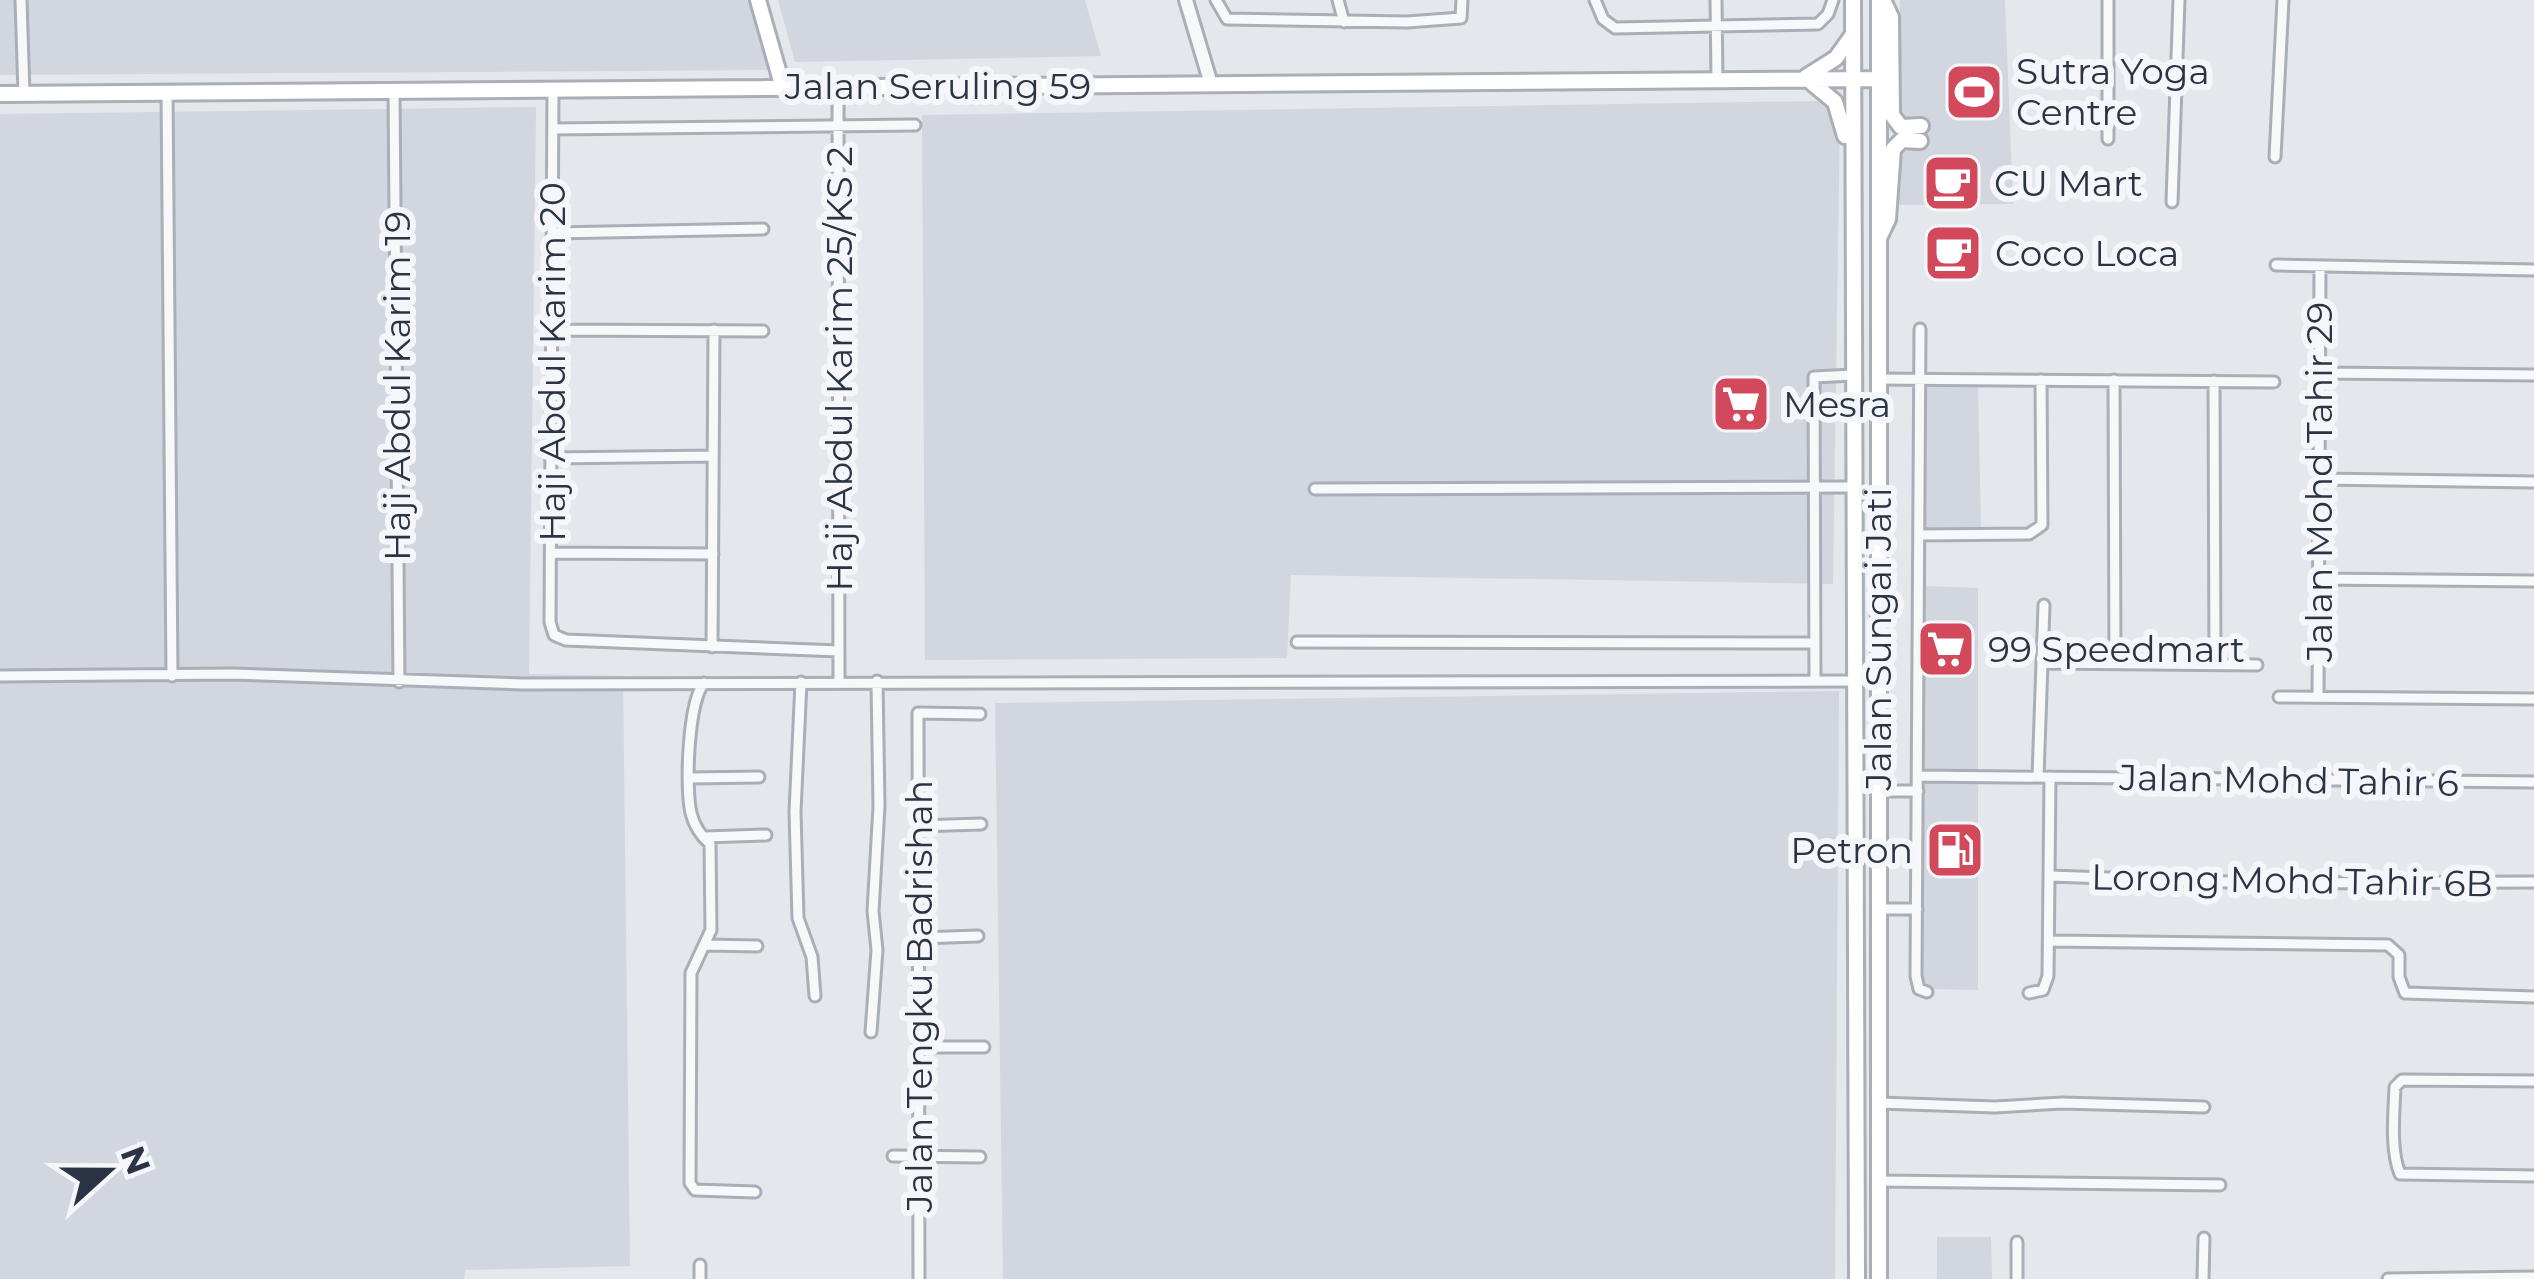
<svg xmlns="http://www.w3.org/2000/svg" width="2534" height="1279" viewBox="0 0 2534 1279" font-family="Montserrat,sans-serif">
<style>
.built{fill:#d2d6de}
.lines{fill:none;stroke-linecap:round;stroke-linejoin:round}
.minor-casing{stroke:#a9aeb7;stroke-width:15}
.tertiary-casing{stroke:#a9aeb7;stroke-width:18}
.secondary-casing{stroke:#a9aeb7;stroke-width:20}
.minor{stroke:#f7f8fa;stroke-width:9}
.tertiary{stroke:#f7f8fa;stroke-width:12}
.secondary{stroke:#fff;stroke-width:14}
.labels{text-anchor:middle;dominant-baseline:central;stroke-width:12;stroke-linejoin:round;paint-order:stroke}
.poi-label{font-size:36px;fill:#2b3445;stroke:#f4f6f9;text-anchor:start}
.street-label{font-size:36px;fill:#2b3445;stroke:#f4f6f9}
</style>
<rect width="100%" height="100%" fill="#e4e7ec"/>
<path class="built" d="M0,0H749L769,70L0,75Z
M778,0H1085L1101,56L795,62Z
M1900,0H2005L2013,204L1899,205Z
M1819,101L1840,113L1833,584L1291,575L1287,658L925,660L922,115Z
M536,107L529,674L623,676L630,1266L465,1270L464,1279H0V114Z
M1978,383L1981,530H1925L1927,385Z
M1925,586L1978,588V990L1927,989L1922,980Z
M1839,691L1835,1279H1003L995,703Z
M1937,1237H1991L1992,1279H1937Z"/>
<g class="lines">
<defs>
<path id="minor" d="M21,0L24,94
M1216,0L1227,19L1407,22L1461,18L1462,0
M1338,0L1344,22
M1595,0L1603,19L1615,28L1818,24L1828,14L1833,0
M1716,0L1717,80
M838,87L839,682
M553,89L550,622L554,635L566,640L839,651
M394,91L399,682
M167,92L172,676
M553,129L915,125
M2108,139V0
M2275,157L2283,0
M2172,202L2179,0
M553,233L763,229
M2276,265L2534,270
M1920,329L1916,976L1919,989L1927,992
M553,330L763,331
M2320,373L2534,375
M1877,379L2274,382
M2114,380L2115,663
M2214,381L2215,664
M552,458L713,456
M2319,479L2534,482
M1315,489L1854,487
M1920,535L2029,534L2042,525L2041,380
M552,553L713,554
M2318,579L2534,581
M1297,642L1814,643
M712,647L714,330
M2042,663L2257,665
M0,676L232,674L522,684L1855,681
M1815,681L1814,377L1853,375
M801,682L795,812L798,918L812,957L815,996
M704,683C688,702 685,787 691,813C694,826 700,835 710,844L711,930L691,973L690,1183L695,1190L755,1192
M2279,697L2534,699
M2318,697L2320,266
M1918,776L2534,782
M2038,777L2044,605
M690,778L759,777
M1878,791H1918
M918,826L981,824
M705,837L766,835
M2049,876L2257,883L2534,882
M1878,909H1917
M919,938L978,936
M2049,941L2388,945L2399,955V977L2405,993L2534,997
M707,945L757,946
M2029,993L2043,990L2048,976L2050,777
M871,1032L877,950L873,911L879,806L877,681
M919,1047H984
M2534,1081L2402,1080L2395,1087C2394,1114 2390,1149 2400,1174L2534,1176
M1879,1103L1995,1107L2062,1103L2204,1107
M893,1156L980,1157
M1879,1181L2220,1185
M2017,1242V1279
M700,1279V1265
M919,1279L918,713L980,714
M2203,1279L2204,1238
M2388,1279L2534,1277"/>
<path id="tertiary" d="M1186,0L1211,84"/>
<path id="secondary" d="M758,0L783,88
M1853,0L1857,1279
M1879,0V1279
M1883,0L1891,17L1892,115L1901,127L1921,126
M1806,77L1836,58L1851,37
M1811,82L1835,102L1845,136
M0,94L1877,79
M1880,236L1888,219L1893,149L1902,140L1920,141"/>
</defs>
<use href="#minor" class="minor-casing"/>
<use href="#tertiary" class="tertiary-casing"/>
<use href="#secondary" class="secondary-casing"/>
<use href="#minor" class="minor"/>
<use href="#tertiary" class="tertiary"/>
<use href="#secondary" class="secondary"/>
</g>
<defs>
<symbol id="stadium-square" viewBox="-11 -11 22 22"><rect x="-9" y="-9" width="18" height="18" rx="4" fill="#d1495b" stroke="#f4f6f9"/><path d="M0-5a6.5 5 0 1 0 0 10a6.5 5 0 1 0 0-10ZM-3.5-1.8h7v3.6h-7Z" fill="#fff"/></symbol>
<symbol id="cafe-square" viewBox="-11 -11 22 22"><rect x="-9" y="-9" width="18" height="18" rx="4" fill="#d1495b" stroke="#f4f6f9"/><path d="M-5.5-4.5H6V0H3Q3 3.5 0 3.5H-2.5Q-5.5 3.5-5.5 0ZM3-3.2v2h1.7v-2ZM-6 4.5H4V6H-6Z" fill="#fff"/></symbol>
<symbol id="supermarket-square" viewBox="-11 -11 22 22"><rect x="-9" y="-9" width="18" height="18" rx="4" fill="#d1495b" stroke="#f4f6f9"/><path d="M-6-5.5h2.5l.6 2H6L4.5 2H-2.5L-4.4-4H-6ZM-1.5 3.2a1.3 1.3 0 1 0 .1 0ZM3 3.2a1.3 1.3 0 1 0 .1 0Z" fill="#fff"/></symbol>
<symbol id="fuel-square" viewBox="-11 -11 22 22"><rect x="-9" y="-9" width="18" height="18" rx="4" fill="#d1495b" stroke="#f4f6f9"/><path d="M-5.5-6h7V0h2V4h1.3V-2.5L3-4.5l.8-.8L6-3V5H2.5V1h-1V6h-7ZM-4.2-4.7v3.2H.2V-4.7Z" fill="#fff"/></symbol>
</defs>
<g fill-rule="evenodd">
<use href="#stadium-square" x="1941" y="59" width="66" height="66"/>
<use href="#cafe-square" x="1919" y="150" width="66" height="66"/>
<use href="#cafe-square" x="1920" y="220" width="66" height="66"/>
<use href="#supermarket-square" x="1708" y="371" width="66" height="66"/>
<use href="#supermarket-square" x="1913" y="616" width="66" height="66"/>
<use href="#fuel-square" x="1922" y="817" width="66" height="66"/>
</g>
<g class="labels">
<g class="poi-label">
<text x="2016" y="71">Sutra Yoga<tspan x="2016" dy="41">Centre</tspan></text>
<text x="1994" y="183">CU Mart</text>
<text x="1995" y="253">Coco Loca</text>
<text x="1783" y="404">Mesra</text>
<text x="1988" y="649">99 Speedmart</text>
<text x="1913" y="850" text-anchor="end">Petron</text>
</g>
<g class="street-label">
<text x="938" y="86">Jalan Seruling 59</text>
<text transform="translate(552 362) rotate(-90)">Haji Abdul Karim 20</text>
<text transform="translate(839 369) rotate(-90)">Haji Abdul Karim 25/KS 2</text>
<text transform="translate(397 386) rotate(-90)">Haji Abdul Karim 19</text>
<text transform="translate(2319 482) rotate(-90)">Jalan Mohd Tahir 29</text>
<text transform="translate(1878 639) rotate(-90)">Jalan Sungai Jati</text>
<text transform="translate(2289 780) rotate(1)">Jalan Mohd Tahir 6</text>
<text transform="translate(2292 880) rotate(1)">Lorong Mohd Tahir 6B</text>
<text transform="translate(919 996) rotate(-90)">Jalan Tengku Badrishah</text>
</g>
</g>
<g transform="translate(108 1171) rotate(69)" stroke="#f4f6f9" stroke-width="9" paint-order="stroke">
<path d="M0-9L21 45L0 30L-21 45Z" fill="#2b3445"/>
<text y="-18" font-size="33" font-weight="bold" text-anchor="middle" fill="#2b3445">N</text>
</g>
</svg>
